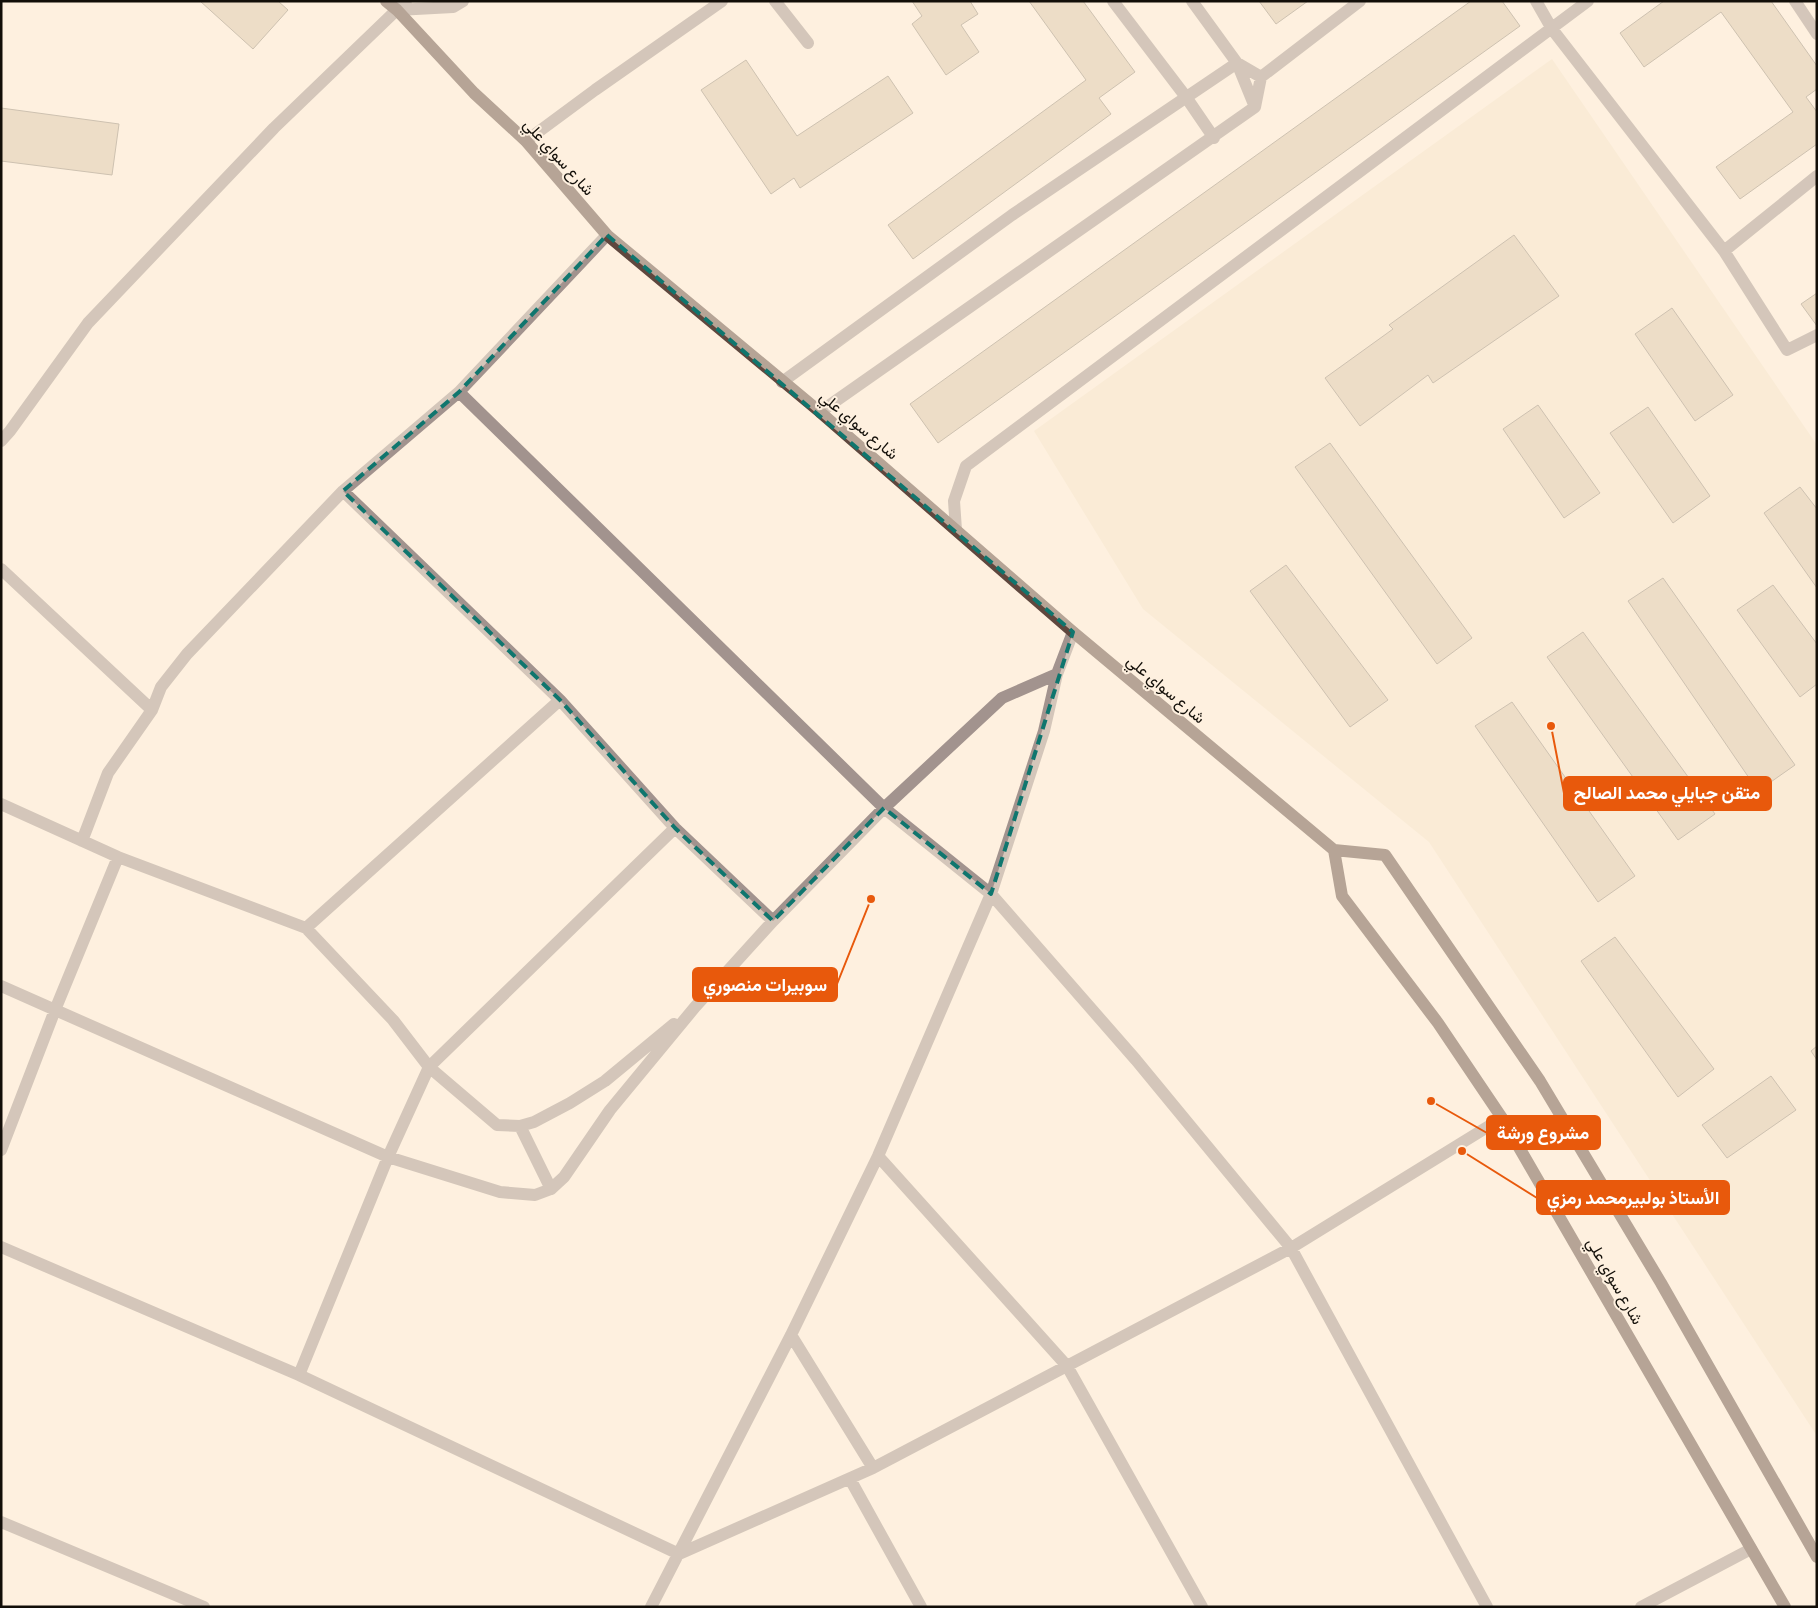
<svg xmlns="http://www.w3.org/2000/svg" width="1818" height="1608" viewBox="0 0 1818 1608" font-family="'Crimson Pro',Vazirmatn,serif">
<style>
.built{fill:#f6e4cd}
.building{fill:#dac6ab;stroke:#948879}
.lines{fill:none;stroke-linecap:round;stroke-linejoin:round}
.minor{stroke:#a2938e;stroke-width:12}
.major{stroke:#5f473e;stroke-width:12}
.marked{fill:none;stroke:#0f766e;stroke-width:4;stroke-dasharray:10 6;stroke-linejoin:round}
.labels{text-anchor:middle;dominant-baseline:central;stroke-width:4;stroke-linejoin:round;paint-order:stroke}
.street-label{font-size:16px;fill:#120e08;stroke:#fef0df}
.leader{fill:none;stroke:#e8590c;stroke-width:2}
.callout-dot{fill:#e8590c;stroke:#fef0df;stroke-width:2}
.callout{fill:#e8590c;stroke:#e8590c;stroke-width:2}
.callout-label{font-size:18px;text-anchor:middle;font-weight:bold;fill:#fff}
</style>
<rect width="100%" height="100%" fill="#fef0df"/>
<path class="built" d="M1552,59L1817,445V1436L1429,842L1143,609L1034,431Z"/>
<path class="building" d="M200,1H278L288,10L253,49Z
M912,1H970L978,14L961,25L979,52L946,75L912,24L922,16Z
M1029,1H1083L1135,72L1099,98L1111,114L913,259L888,225L1086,80Z
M1259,1H1308L1276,24Z
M1471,1H1502L1520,26L938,443L910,404Z
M1664,1H1771L1817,66V89L1806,97L1817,112V144L1740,199L1716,167L1793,112L1721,12L1644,67L1620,33Z
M746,60L797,136L888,76L913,113L800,188L794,178L771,194L701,90Z
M1,108L119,124L112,175L1,161Z
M1514,235L1559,296L1433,383L1428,375L1360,426L1325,378L1393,329L1389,325Z
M1817,293V326L1801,304Z
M1672,308L1733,395L1695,421L1635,334Z
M1538,405L1600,493L1564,518L1503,429Z
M1648,407L1710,496L1673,523L1610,433Z
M1330,443L1472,638L1437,664L1295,467Z
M1800,487L1817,509V588L1764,513Z
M1286,565L1388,700L1350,727L1250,591Z
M1663,578L1795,765L1758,791L1628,601Z
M1773,585L1817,644V684L1800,697L1737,610Z
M1583,632L1715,814L1678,840L1547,657Z
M1512,702L1635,876L1598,902L1475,726Z
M1615,937L1714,1069L1678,1097L1581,961Z
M1817,1046V1060L1811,1051Z
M1771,1076L1796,1110L1727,1158L1702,1125Z"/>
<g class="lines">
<path class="minor" d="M775,1L808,43
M1113,1L1186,97L1214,138
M1192,1L1237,63L1255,107
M1536,1L1552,29L1724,251L1787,350L1817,335
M1795,1L1817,34
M397,10L453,7L463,1
M526,141L595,90L722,1
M1724,251L1817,176
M782,382L1012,215L1237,63L1261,77
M459,392L884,808L991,894L1136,1060L1291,1248L1487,1607
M820,412L1255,107L1261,77L1360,1
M1,441L10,431L88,323L274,128L406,1
M956,530L954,501L966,466L1588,1
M1,569L152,710
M1,804L118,857L306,928L393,1020L429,1067L497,1125L520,1126L534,1122L570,1103L605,1081L674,1024
M82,841L108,773L152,710L161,687L187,654L343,491L459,392L607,235
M773,921L884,808L1002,698L1057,674
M306,928L560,700
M1,986L388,1157L500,1192L535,1195L551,1189L564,1177L610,1110L695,1007L773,921L675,828L560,700L343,491
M520,1126L551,1189
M1,1150L55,1010L118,857
M878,1156L1067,1366L1202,1607
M1,1247L299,1375L679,1554L873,1468L1291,1248L1502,1118
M791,1335L873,1468
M299,1375L388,1157L429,1067L675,828
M850,1479L921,1607
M1,1522L204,1607
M651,1607L791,1335L878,1156L991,894L1044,731L1057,674L1073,632
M1641,1607L1751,1549"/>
<path class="major" d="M386,1L397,10L474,93L526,141L607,235L820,412L1073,632L1334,850L1385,855L1540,1081L1661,1283L1817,1557
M1334,850L1342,896L1438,1023L1502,1118L1785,1607"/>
</g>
<path d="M0 0H1818V1608H0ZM607,235L1073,632L991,894L884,808L773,921L675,828L560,700L343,491L459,392Z" fill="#fef0df" fill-opacity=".55" fill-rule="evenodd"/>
<path class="marked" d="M607,235L1073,632L991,894L884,808L773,921L675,828L560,700L343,491L459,392Z"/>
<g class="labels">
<g class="street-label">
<text transform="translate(559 157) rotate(48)">شارع سواي علي</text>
<text transform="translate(859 425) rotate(40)">شارع سواي علي</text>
<text transform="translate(1166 689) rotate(40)">شارع سواي علي</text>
<text transform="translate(1615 1281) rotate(60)">شارع سواي علي</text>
</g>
</g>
<path class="leader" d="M1551 726L1564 793M871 899L837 984M1431 1101L1487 1133M1462 1151L1537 1198"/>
<g class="callout-dot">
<circle cx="1551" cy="726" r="5"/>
<circle cx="871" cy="899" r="5"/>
<circle cx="1431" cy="1101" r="5"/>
<circle cx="1462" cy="1151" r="5"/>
</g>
<g class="callout">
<rect x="1564" y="777" width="207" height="33" rx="5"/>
<rect x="693" y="968" width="144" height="33" rx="5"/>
<rect x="1487" y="1116" width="113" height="33" rx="5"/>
<rect x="1537" y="1181" width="192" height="33" rx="5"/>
</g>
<g class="callout-label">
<text x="1667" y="799">متقن جبايلي محمد الصالح</text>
<text x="765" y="991">سوبيرات منصوري</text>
<text x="1543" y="1139">مشروع ورشة</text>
<text x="1633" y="1204">الأستاذ بولبيرمحمد رمزي</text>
</g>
<rect width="1818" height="1608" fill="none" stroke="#120e08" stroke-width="5"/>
</svg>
